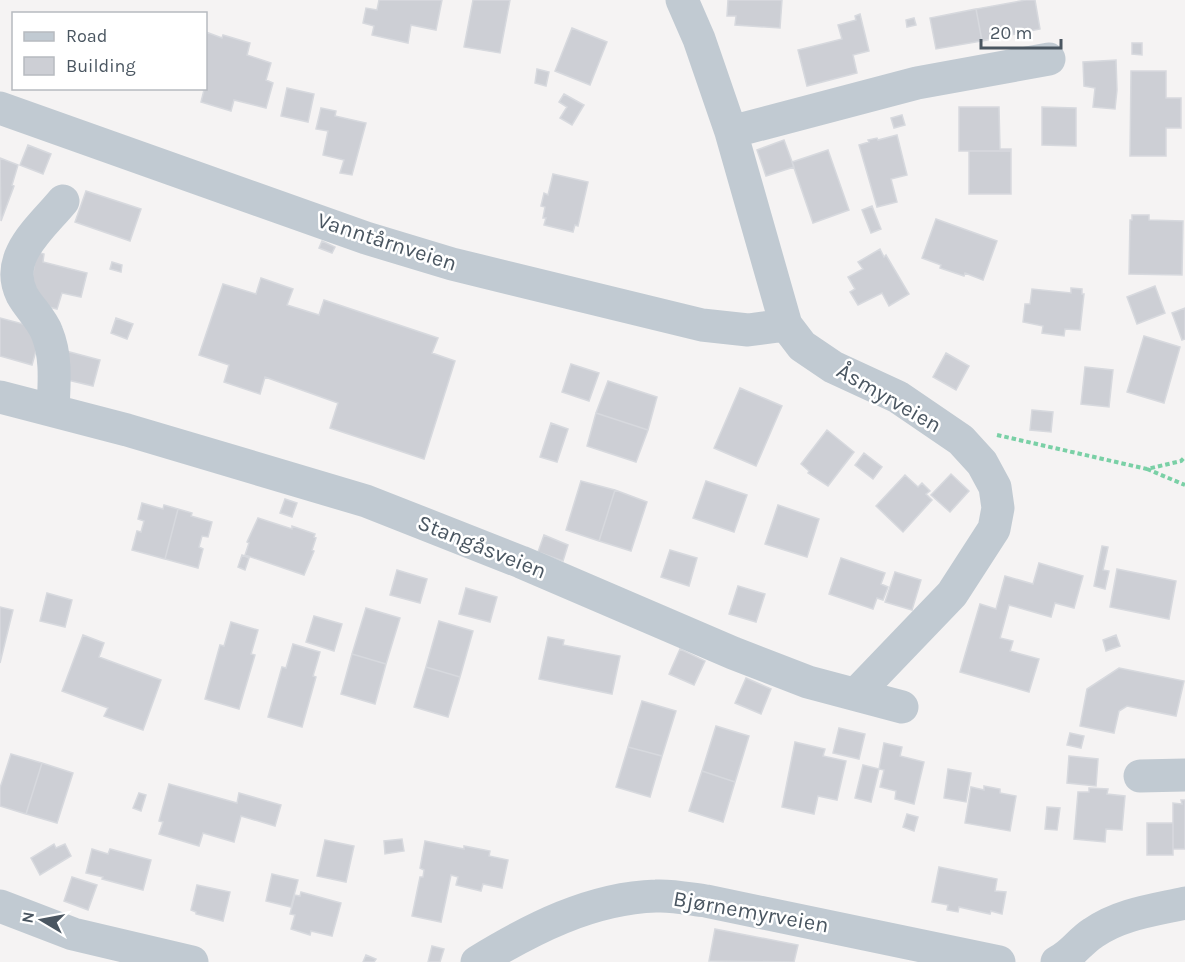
<svg xmlns="http://www.w3.org/2000/svg" width="1185" height="962" viewBox="0 0 1185 962" font-family="Karla,sans-serif">
<style>
.building{fill:#cdcfd5;stroke:#d7d9de;stroke-width:1.5}
.lines{fill:none;stroke-linecap:round;stroke-linejoin:round}
.path{stroke:#7ad0a6;stroke-width:4;stroke-dasharray:4.5 3;stroke-linecap:butt}
.minor{stroke:#c1cad2;stroke-width:33}
.labels{text-anchor:middle;dominant-baseline:central;stroke-width:5;stroke-linejoin:round;paint-order:stroke}
.street-label{font-size:22px;fill:#4a5661;stroke:#fff}
</style>
<rect width="100%" height="100%" fill="#f5f3f3"/>
<path class="building" d="M379,0H442L436,30L411,25L408,43L372,35L374,26L363,23L366,8L377,10Z
M473,0H510L500,53L464,47Z
M728,0H782L780,28L735,25L736,16H727Z
M1026,0H1035L1040,29L982,41L976,9Z
M976,9L982,41L936,49L930,18Z
M860,14L869,51L853,55L857,73L807,86L798,50L842,39L838,25L856,20L855,16Z
M914,18L916,25L907,27L906,20Z
M572,28L607,42L590,85L555,71Z
M206,32L222,38L223,35L250,43L247,55L271,63L266,80L273,83L266,108L234,100L231,111L201,102L204,90L198,88H206Z
M1132,43H1142V55L1132,54Z
M1116,60L1117,90L1115,109L1093,107L1095,88L1084,86L1083,62Z
M537,69L549,72L546,86L535,83Z
M1131,71H1166V98H1181V128H1166V156H1130Z
M287,88L314,94L308,122L281,116Z
M564,94L584,105L572,125L560,118L567,107L559,102Z
M959,107H999L1000,149H1011V151H959Z
M1042,107L1076,108V146L1042,145Z
M321,108L336,111L335,116L366,123L352,175L340,173L344,160L323,155L328,131L316,129Z
M902,115L905,125L894,128L891,118Z
M897,135L907,175L891,179L897,202L877,207L859,145L869,142L868,140L877,138L878,140Z
M784,140L794,167L766,176L757,150Z
M28,145L51,154L43,174L20,165Z
M828,150L849,210L813,223L792,162Z
M969,151H1011V194H969Z
M0,158L18,165L12,185L14,186L1,221Z
M553,174L588,182L578,226L575,225L573,232L544,225L546,218H543L545,207L541,206L544,193L548,195Z
M86,191L141,209L130,241L75,222Z
M872,206L881,229L871,233L862,210Z
M1132,215H1149V220L1183,221L1182,275L1129,274L1130,220H1132Z
M936,219L997,241L983,280L965,273L964,276L940,268L941,265L922,258Z
M322,241L335,247L332,253L319,248Z
M880,249L884,257L886,255L909,294L889,306L882,293L858,305L850,292L855,289L848,277L863,269L858,262Z
M36,252L44,254L43,262L87,273L81,297L62,293L57,309L29,302Z
M112,262L122,265L121,272L110,269Z
M261,278L293,289L287,305L319,315L324,300L438,338L432,353L455,361L424,459L330,428L338,403L265,377L260,394L224,382L229,365L199,355L223,284L256,294Z
M1155,286L1165,313L1137,324L1127,297Z
M1071,288L1082,289V294H1084L1080,330L1065,329L1064,336L1042,333L1043,326L1023,322L1025,304H1030L1032,289L1071,293Z
M1185,308V339L1182,340L1172,313Z
M0,318L42,329L32,365L0,356Z
M116,318L133,324L127,339L111,333Z
M1144,336L1180,347L1164,403L1127,392Z
M66,351L100,360L93,386L59,378Z
M946,353L969,366L956,390L933,377Z
M571,364L599,373L589,401L562,392Z
M1085,367L1113,370L1109,407L1081,404Z
M608,381L657,397L648,430L596,413Z
M740,388L782,406L756,466L714,448Z
M1032,410L1053,412L1051,432L1030,430Z
M596,413L648,430L636,462L587,446Z
M551,423L568,429L557,462L540,457Z
M827,430L854,452L828,486L808,473L809,471L801,464Z
M864,453L882,467L873,479L855,465Z
M951,474L969,491L950,512L931,495Z
M905,475L918,487L922,483L930,491L926,494L932,500L903,532L876,506Z
M581,481L615,490L599,541L566,530Z
M706,481L747,495L734,532L693,518Z
M615,490L647,502L631,551L599,541Z
M285,499L297,503L292,517L280,513Z
M142,503L163,509L164,505L178,509L165,559L132,550L137,531L141,532L144,521L138,519Z
M778,505L819,519L807,557L765,544Z
M178,509L192,513L191,516L212,522L208,537L202,536L199,547L203,549L198,568L165,559Z
M258,518L292,529V526L315,534L314,537L316,538L312,550L314,551L304,575L245,555L249,543L247,542Z
M544,535L568,545L563,561L538,552Z
M1102,546L1108,547L1103,570L1109,571L1105,589L1094,586Z
M670,550L697,558L689,586L661,577Z
M242,555L249,558L245,570L238,567Z
M841,558L885,573L881,584L888,587L883,600L877,598L873,609L829,594Z
M1039,563L1083,576L1074,608L1055,603L1051,617L1009,605L1000,638L1013,641L1010,651L1039,659L1029,692L960,672L980,604L996,609L1005,576L1033,584Z
M1117,569L1176,581L1169,619L1110,607Z
M397,570L427,579L420,603L390,595Z
M895,572L921,580L912,610L885,602Z
M738,586L765,594L756,622L729,614Z
M466,588L497,597L490,622L459,614Z
M47,593L72,600L65,627L40,621Z
M0,607L13,610L0,663Z
M366,608L400,618L386,664L352,654Z
M314,616L342,624L334,651L306,642Z
M439,621L473,631L460,677L426,667Z
M231,622L258,630L251,654L255,655L239,709L205,699L220,645L224,646Z
M83,635L104,643L99,657L161,680L143,730L104,716L108,708L62,691Z
M1116,635L1120,646L1106,651L1103,640Z
M548,637L564,640L563,645L620,656L612,694L539,679Z
M293,644L320,652L313,676L316,677L302,727L268,717L282,667L286,668Z
M680,649L705,661L694,685L669,674Z
M352,654L386,664L375,704L341,694Z
M426,667L460,677L448,717L414,707Z
M1119,668L1184,681L1176,716L1127,706L1119,711L1114,733L1080,726L1087,689Z
M746,678L771,689L761,714L735,703Z
M642,701L676,711L662,756L628,747Z
M716,726L749,736L735,782L702,771Z
M839,728L865,734L859,759L833,753Z
M1070,733L1084,736L1081,748L1067,745Z
M795,742L825,749L823,756L846,761L837,800L818,796L814,814L782,807Z
M884,743L902,747L900,756L924,762L914,804L895,799L896,791L880,787L884,770L879,769Z
M628,747L662,756L650,797L616,787Z
M11,754L42,763L26,814L0,806V788Z
M1069,756L1098,759L1096,786L1067,783Z
M42,763L73,773L57,823L26,814Z
M863,765L879,769L871,802L855,798Z
M948,769L971,773L966,802L944,798Z
M702,771L735,782L723,822L689,811Z
M169,784L237,803L239,793L281,805L275,826L241,816L234,842L203,833L199,846L159,834L163,822L159,821Z
M984,786L1000,789V793L1016,796L1010,831L965,823L971,787L984,790Z
M1089,788L1108,789L1107,794L1125,796L1122,830L1106,829L1105,842L1074,839L1078,792H1089Z
M139,793L146,795L141,811L133,808Z
M1181,800H1185V849H1173V803L1182,804Z
M1047,807L1060,808L1057,830L1045,829Z
M907,814L918,817L914,831L903,827Z
M1147,823H1173V855H1147Z
M402,839L404,851L385,854L384,841Z
M325,840L354,846L346,882L317,876Z
M425,841L464,849V846L490,851L489,856L508,860L502,888L483,884L481,891L456,885L458,877L451,875L441,922L412,916L420,877H423L424,870L420,868Z
M54,844L56,848L65,844L71,856L40,875L31,858Z
M92,849L108,854L110,849L151,860L143,890L102,879L103,877L86,873Z
M939,867L997,879L995,891L1006,892L1002,914L991,911L990,914L959,907L958,912L947,910L948,905L932,902Z
M272,874L298,880L291,907L266,901Z
M72,877L97,885L88,910L64,901Z
M197,885L230,892L223,921L196,914V912L191,910Z
M301,892L341,903L332,936L311,931L310,935L291,929L295,915L290,914L295,895L300,896Z
M715,929L798,945L794,962L709,961Z
M432,946L444,949L440,962H428Z
M366,955L376,959L374,962H363Z"/>
<g class="lines">
<path class="path" d="M997,435L1147,469L1181,461L1185,457
M1147,469L1185,485"/>
<path class="minor" d="M682,0L699,39L731,132L786,325L802,346L833,367L898,397L961,440L982,463L995,487L998,508L994,529L952,594L856,694
M0,108L366,238L452,264L702,325L748,330L786,325
M731,132L917,83L1049,59
M0,397L127,430L366,501L521,562L733,653L808,682L902,707
M53,410C54,385 57,357 47,333C42,319 29,308 22,295C3,257 41,228 63,201
M1140,776L1185,775
M0,906L73,934L192,962
M477,962C531,929 591,898 656,896C672,895 690,899 706,901L999,962
M1057,962C1072,955 1079,942 1093,933C1120,914 1154,910 1185,903"/>
</g>
<g class="labels">
<g class="street-label">
<text transform="translate(387 242) rotate(18)">Vanntårnveien</text>
<text transform="translate(889 398) rotate(30)">Åsmyrveien</text>
<text transform="translate(482 547) rotate(22)">Stangåsveien</text>
<text transform="translate(751 912) rotate(10)">Bjørnemyrveien</text>
</g>
</g>
<rect x="12" y="12" width="195" height="78" fill="#ffffff" stroke="#b7bbc0" stroke-width="1.5"/>
<rect x="24" y="32" width="30" height="9" fill="#c1cad2" stroke="#b7bbc0" stroke-width="1.5"/>
<text x="66" y="42" font-size="18" fill="#4a5661">Road</text>
<rect x="24" y="57" width="30" height="18" fill="#cdcfd5" stroke="#b7bbc0" stroke-width="1.5"/>
<text x="66" y="72" font-size="18" fill="#4a5661">Building</text>
<g transform="translate(42 920) rotate(280)" stroke="#ffffff" stroke-width="4.5" paint-order="stroke">
<path d="M0-4.5L10 22L0 15L-10 22Z" fill="#4a5661"/>
<text y="-9" font-size="16" font-weight="bold" text-anchor="middle" fill="#4a5661">N</text>
</g>
<path d="M981 39v9h80v-9" fill="none" stroke="#4a5661" stroke-width="3"/>
<text x="990" y="39" font-size="18" fill="#4a5661" stroke="#ffffff" stroke-width="4.5" paint-order="stroke">20 m</text>
</svg>
